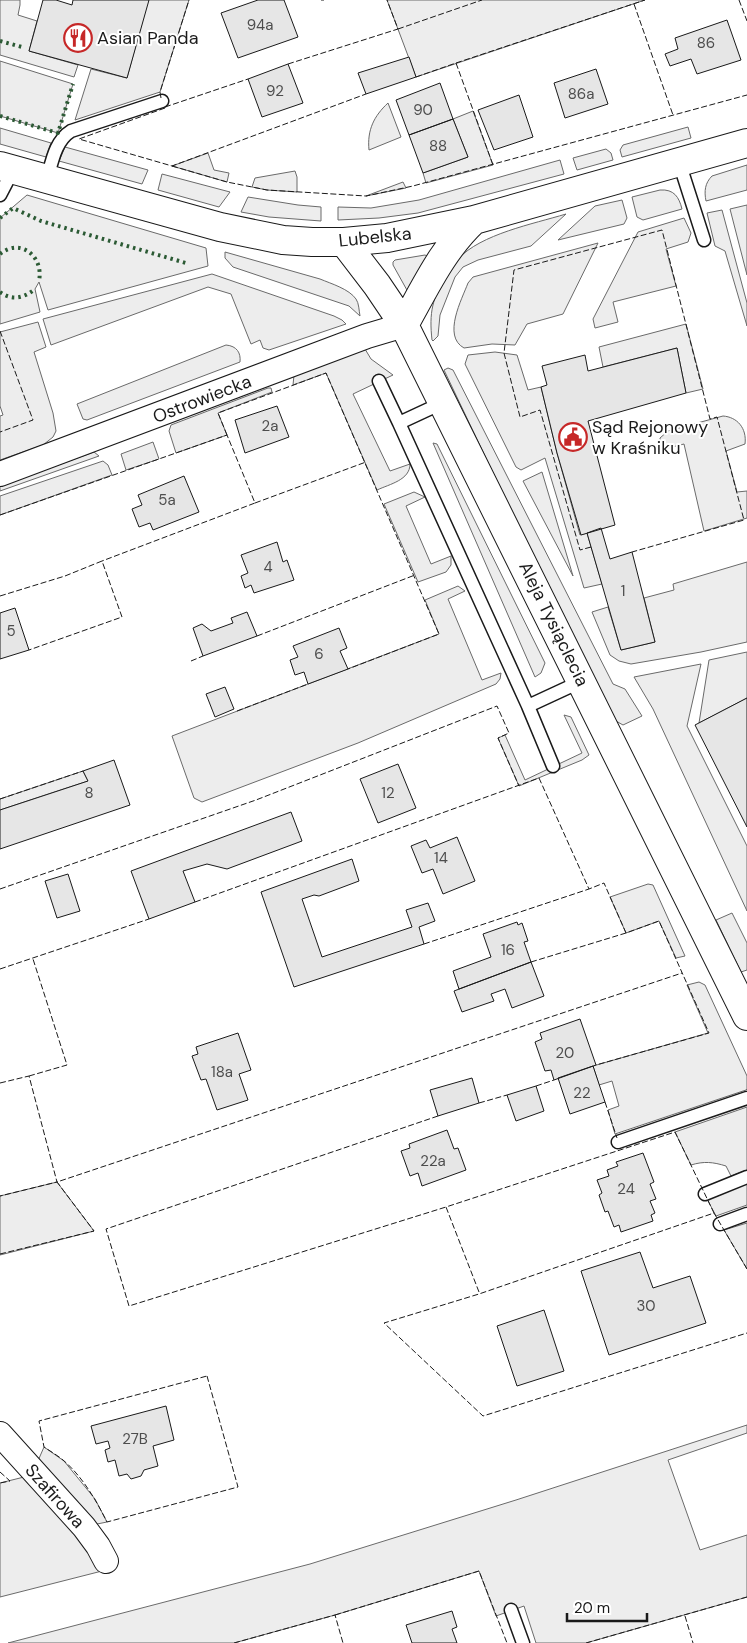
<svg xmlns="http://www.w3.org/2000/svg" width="747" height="1643" viewBox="0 0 747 1643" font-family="'DM Sans',sans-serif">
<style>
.green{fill:#ededed;stroke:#6a6a6a}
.building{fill:#e6e6e6;stroke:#1a1a1a}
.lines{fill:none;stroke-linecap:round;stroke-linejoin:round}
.service-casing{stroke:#1a1a1a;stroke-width:15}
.minor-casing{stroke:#1a1a1a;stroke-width:26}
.tertiary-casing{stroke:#1a1a1a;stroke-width:30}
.service{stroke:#fff;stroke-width:12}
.minor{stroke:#fff;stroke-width:24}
.tertiary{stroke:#fff;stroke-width:28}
.hedge{stroke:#2b5a34;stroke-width:4;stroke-dasharray:2.5 4;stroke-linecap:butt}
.fence{stroke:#1a1a1a;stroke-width:1;stroke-dasharray:6 2.5;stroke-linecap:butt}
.labels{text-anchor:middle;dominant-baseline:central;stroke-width:4;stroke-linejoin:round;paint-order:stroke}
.number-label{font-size:15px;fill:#4d4d4d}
.poi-label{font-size:18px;fill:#1a1a1a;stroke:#fff;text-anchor:start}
.street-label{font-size:18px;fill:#1a1a1a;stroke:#fff}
</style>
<rect width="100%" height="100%" fill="#fff"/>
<path class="green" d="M0,0H20V5L18,15L37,21L29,51L78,65L74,77L0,55Z
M148,0H189L160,92L75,120L91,69L127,78Z
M387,0H645L416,77Z
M0,61L73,84L58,133L0,116Z
M388,103L401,137L369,150C367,130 374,116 388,103Z
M473,111L493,165L426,183L423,173L468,157L453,119Z
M688,127L691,138L622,157L620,150L623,145Z
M0,128L51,143L46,157L0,144Z
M65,147L148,170L142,184L59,161Z
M606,149L611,153L613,160L577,170L573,158Z
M208,153L214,170L229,173L227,182L172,166Z
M560,160L564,174L418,213L379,218L338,220V207L371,208L419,200Z
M747,165V190L706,201C704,191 705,183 712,176Z
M295,171L297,177V192L267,190L252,187L255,178Z
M162,174L230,192L219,207L158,190Z
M403,182L406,188L366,196Z
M660,190C674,189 679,197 682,209L643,220L637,217L632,197Z
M27,195L206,248L208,266L48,310L39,282L35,289L40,312L0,324V218Z
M248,197L298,205L321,207V221L269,217L241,212Z
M622,200L627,218L624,224L558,240L595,206Z
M747,205V275L730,209Z
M722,210L747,303V326L725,251L715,246L707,213Z
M566,214L531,246L478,260L463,267L455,277L440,315L438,336L433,341L432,340C429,313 432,298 447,275C450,270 453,264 458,259C481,234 533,224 566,214Z
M684,218L691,233L688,242L666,249L676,286L613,302L618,322L595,328L593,319L638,232Z
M598,243L563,314L527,324L515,345L492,344L464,348C442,336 462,299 468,283L473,277Z
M225,252L320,279C332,284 349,289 356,299C359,303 359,311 360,316L349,306L233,267L225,258Z
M425,255L427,256L408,292L393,265V262L395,260Z
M212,274L334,316L342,320L346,324L269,350L263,348L260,340L251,344L231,294L208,287L51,345L43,319Z
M38,322L46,347L34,352L53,413L56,431L53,437L43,445L0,460V416L3,415L0,406V332Z
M686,324L703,389L686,393L677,348L603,367L599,347Z
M226,345C237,346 241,353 240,362L87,420L83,419L77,404Z
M365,349L371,359L393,375L353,394L390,471L410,464C410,480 390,484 377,490L326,373L293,385L294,375Z
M495,352L517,355L528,390L541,387L557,453L580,535L587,533L602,584L584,588L545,458L521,470L516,467L465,364L468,355Z
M448,368L453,370L613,684L625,689L642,716L623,725L616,721L523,536L444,370Z
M268,388H271L272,392L218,413L227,435L176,453L169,431L171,425Z
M723,416C737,417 747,428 745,444L726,451L737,492L747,491V518L704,531L684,444L660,450V438L668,431Z
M153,442L159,459L126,470L121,454Z
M433,443L437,444L545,663L541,673L535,677Z
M94,452L99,456L0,491V486Z
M103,461L108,465L112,475L0,515V496Z
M542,472L573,576L523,481Z
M414,492L425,497L406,506L431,564L451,556V565L446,572L418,582L384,504Z
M747,562V642L701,652L631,664L619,661L610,655L592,612L608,607L621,650L655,642L644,598L674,590L673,584Z
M458,586L465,591L448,599L482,680L501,673L500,679L496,684L358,743L202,802L194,798L172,736L439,634L425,600Z
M747,652V698L699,723L709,660Z
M701,664L687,726L747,846V911L653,709L634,677Z
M564,715L571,717L589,755L582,760L519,786L498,738L505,735L525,780L582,753Z
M83,771L88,781L0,810V799Z
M648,884L653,885L685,956L676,958L659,921L626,933L610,897Z
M732,913L747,943V970L741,972L716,920Z
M699,982L705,985L747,1076V1089L746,1090L615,1134L608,1110L619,1106L612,1081L599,1085L593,1066L708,1033L687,985Z
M747,1107V1170L731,1176L726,1166C713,1162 704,1161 691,1165L675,1132Z
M57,1182L94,1231L0,1255V1196Z
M747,1183V1205L716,1216L707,1199Z
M747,1223V1269L724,1230Z
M747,1425V1433L668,1460L700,1550L747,1535V1597L586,1643H536L524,1606L496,1616L479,1571L335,1615L234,1643H8L310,1564L516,1500Z
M44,1447L64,1461L95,1499L107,1522L92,1525L37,1463Z
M28,1476L51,1499L102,1571L0,1597V1483Z"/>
<path class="building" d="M43,0H56L72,5L73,0H149L127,78L29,51Z
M258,0H284L298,37L238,58L221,13Z
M727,20L741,60L697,74L691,59L670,66L665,54L678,49L675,38Z
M409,57L416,77L366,94L358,73Z
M288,64L303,103L262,117L248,79Z
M596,69L608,104L565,118L554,83Z
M440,83L453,119L409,135L396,100Z
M519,95L533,137L494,150L478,110Z
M453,119L468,157L423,173L409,135Z
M677,348L686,393L588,421L615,525L581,535L557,453L541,387L547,385L542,366L585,355L588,371Z
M277,406L289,437L245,453L235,420Z
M184,476L199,512L153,530L150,523L139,527L132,509L142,505L138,495Z
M601,528L610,559L632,552L655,642L621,650L587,533Z
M277,542L283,562L287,560L294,580L254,593L251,585L245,588L241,576L248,573L241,555Z
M15,608L29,650L0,659V613Z
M247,612L257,636L203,656L193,628L202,624L211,631L233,623L231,618Z
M339,628L347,648L340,651L348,669L308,684L304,672L295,675L290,660L298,657L293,646Z
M225,687L234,709L215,717L206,694Z
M747,698V827L695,725Z
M114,760L130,805L0,849V810L88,781L83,771Z
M398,764L416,808L378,823L360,779Z
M291,812L302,841L227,869L207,864L183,871L195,902L149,919L131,871Z
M457,837L475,881L443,894L433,869L422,873L411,846L426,840L430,848Z
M352,859L359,881L319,896L314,895L302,899L322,957L412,927L406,910L428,903L435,921L419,927L424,944L294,987L261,892Z
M68,874L80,911L57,918L45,881Z
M517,922L518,925L522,923L528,941L524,942L531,962L459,989L453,971L491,957L483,934Z
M531,962L544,996L512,1008L505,989L491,994L494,1001L462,1012L454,991Z
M580,1019L596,1065L554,1080L551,1070L545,1071L535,1042L542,1039L540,1033Z
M238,1033L251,1070L239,1074L248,1100L217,1110L206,1079L201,1080L192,1056L198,1054L196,1047Z
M593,1066L605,1102L570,1114L558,1078Z
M472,1078L479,1103L438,1116L430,1090Z
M536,1086L544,1111L516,1121L507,1095Z
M447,1130L454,1149L458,1148L466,1170L422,1186L418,1173L410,1176L401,1151L410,1148L409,1144Z
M643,1153L654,1182L650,1184L656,1199L650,1201L655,1213L651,1215L653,1221L621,1232L619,1225L614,1227L608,1211L605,1212L599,1195L602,1193L597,1180L609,1176L607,1170L618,1166L616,1162Z
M640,1252L653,1288L690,1276L706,1323L609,1355L581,1271Z
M544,1310L564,1371L517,1386L497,1326Z
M166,1406L174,1440L153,1446L158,1466L144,1470L141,1476L131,1479L127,1474L119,1476L115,1460L108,1462L105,1450L110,1448L108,1441L96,1444L91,1426Z
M452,1611L457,1627L452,1629L457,1643H412L406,1625Z"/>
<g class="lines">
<defs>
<path id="service" d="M679,162L704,240
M47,179C52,162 55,141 71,131L162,101
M0,195L13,170
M379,381L399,423
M442,403L399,423L528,706L582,681
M528,706L553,766
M618,1142L747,1098
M705,1194L747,1177
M720,1224L747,1214
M511,1610L523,1643"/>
<path id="minor" d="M0,474L367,336L404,325
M0,1434L84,1527L98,1546L106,1561"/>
<path id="tertiary" d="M0,166L220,227L283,240L312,242H344L387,238L474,220L747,143
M344,242L377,285L404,325L747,1016
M404,325C425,288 442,250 474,220"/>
</defs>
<use href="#service" class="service-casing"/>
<use href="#minor" class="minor-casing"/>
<use href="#tertiary" class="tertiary-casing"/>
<use href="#service" class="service"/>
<use href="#minor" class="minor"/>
<use href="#tertiary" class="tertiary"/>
<path class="hedge" d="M0,41L22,47
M0,116L58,133L73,84
M0,218L13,208L41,221L186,263
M0,254C21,237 44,257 39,281
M0,292C12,301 24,298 35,289"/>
<path class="fence" d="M321,0H324
M739,0L747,21
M634,4L673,115
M398,29L482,0
M456,63L645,0
M288,64L398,29L387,0
M416,77L456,63L493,165
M161,98L160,92L189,0
M165,107L248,79
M165,108L79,139L172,166L366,94
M172,166L227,182L267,190L366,196L413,186L747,95
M0,331L33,420L0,432
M227,435L218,413L326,373L439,634L348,669
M255,503L366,462
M0,515L227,435L255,503L102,561
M591,547L580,550L540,410L520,417L504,353L514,270L662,230L710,419L717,417L744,520L632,552
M0,596L65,576L102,561L122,617L29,650
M257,636L415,575
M191,661L203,656
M237,711L308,684
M0,799L83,771
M0,889L256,800L497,706L509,733L498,738L519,786
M195,902L539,778L589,889L604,883L626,933L659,921L709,1033L596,1065
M424,944L589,889
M531,962L626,933
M0,969L149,919
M29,1076L67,1065L33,959
M0,1083L29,1076L57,1182L0,1196
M536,1086L554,1080
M605,1102L617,1138
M479,1103L507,1095
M438,1116L106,1229L129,1306L446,1207
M0,1254L94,1231L57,1182L682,973
M747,1269L714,1213L479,1294L384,1323L483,1416L747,1333
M479,1292L446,1207L675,1132L714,1213
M207,1376L238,1487L107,1522C96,1500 82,1476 63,1460C57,1455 50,1451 44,1447L39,1421Z
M0,1472L10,1481L0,1483
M335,1615L479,1571L507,1643
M685,1616L693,1643
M234,1643L335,1615L343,1643
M586,1643L747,1597"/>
</g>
<defs>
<symbol id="restaurant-ring" viewBox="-11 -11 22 22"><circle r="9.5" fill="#fff" stroke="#c62828" stroke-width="1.5"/><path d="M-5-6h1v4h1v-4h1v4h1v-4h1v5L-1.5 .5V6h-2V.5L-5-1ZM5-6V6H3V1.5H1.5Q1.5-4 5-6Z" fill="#c62828"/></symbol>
<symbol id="civic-ring" viewBox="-11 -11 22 22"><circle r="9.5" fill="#fff" stroke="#c62828" stroke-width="1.5"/><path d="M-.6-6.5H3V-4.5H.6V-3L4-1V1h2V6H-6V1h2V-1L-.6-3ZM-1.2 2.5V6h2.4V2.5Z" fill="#c62828"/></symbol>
</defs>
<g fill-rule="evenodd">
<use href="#restaurant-ring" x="62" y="22" width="32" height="32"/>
<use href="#civic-ring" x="557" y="421" width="32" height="32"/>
</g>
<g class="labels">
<g class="number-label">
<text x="260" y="25">94a</text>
<text x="706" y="43">86</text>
<text x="275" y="91">92</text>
<text x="581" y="94">86a</text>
<text x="423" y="110">90</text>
<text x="438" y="146">88</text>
<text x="270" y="426">2a</text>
<text x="167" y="500">5a</text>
<text x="268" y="567">4</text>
<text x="623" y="591">1</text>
<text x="11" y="631">5</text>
<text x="319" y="654">6</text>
<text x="89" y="793">8</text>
<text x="388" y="793">12</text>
<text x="441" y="858">14</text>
<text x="508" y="950">16</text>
<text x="565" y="1053">20</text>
<text x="222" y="1072">18a</text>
<text x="582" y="1093">22</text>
<text x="433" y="1161">22a</text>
<text x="626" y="1189">24</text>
<text x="646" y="1306">30</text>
<text x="135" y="1439">27B</text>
</g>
<g class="poi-label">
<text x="97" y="38">Asian Panda</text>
<text x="592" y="427">Sąd Rejonowy<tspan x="592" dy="21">w Kraśniku</tspan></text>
</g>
<g class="street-label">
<text transform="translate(375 237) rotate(-6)">Lubelska</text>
<text transform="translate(202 399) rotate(-21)">Ostrowiecka</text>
<text transform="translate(554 624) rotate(64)">Aleja Tysiąclecia</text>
<text transform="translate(55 1496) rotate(48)">Szafirowa</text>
</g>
</g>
<path d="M567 1613v8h80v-8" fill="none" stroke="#1a1a1a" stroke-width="2.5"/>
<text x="574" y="1613" font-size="15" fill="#1a1a1a" stroke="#ffffff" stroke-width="4" paint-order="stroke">20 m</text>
</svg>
